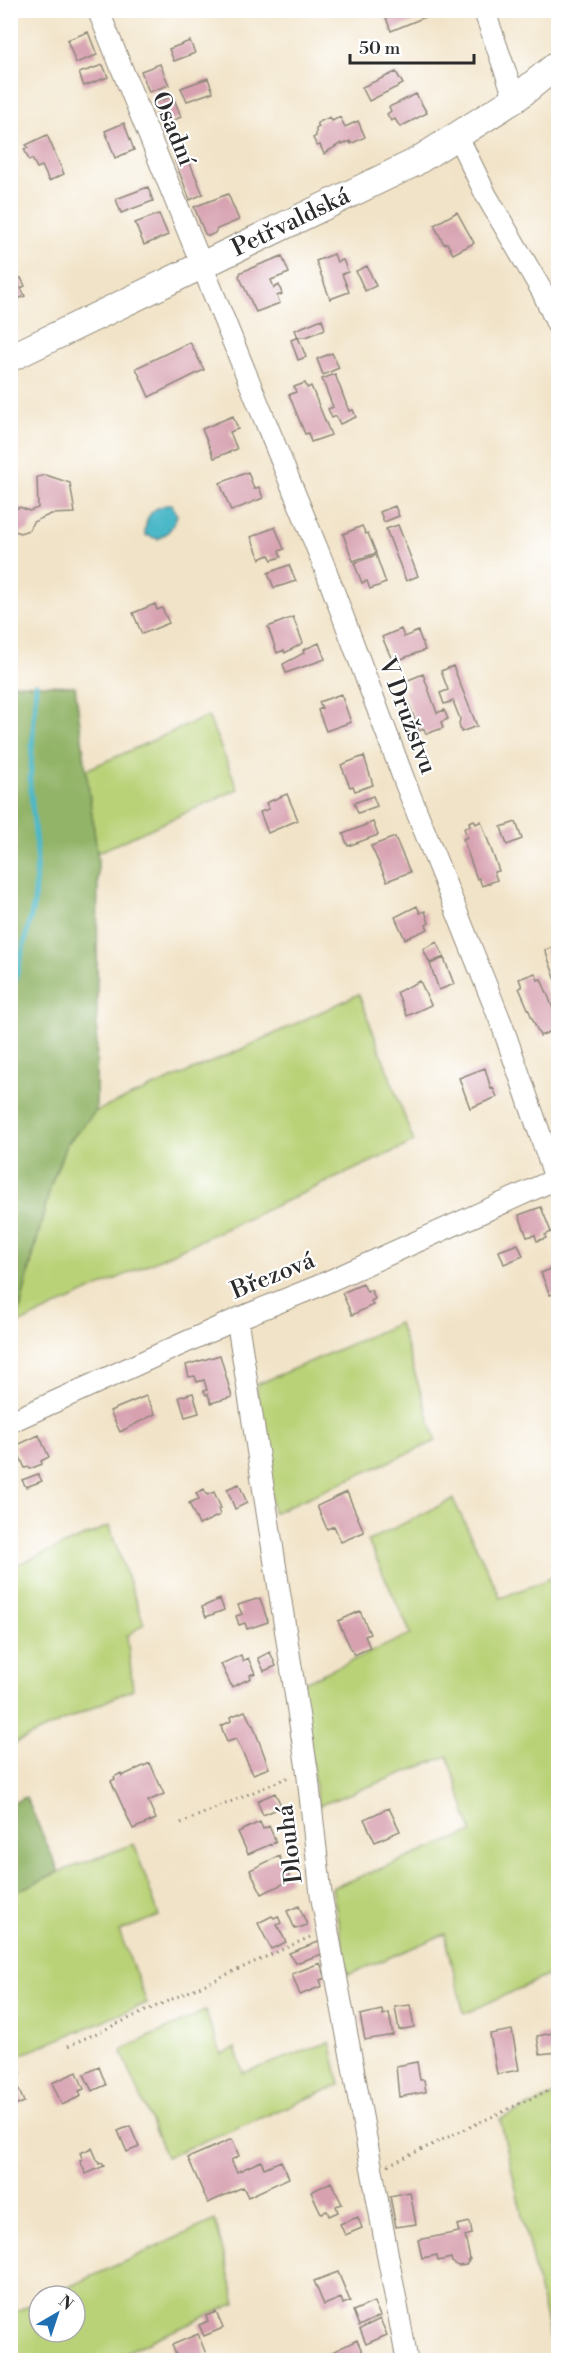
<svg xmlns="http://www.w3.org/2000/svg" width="569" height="2371" viewBox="0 0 569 2371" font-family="'Libre Bodoni',serif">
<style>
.green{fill:#b9d277;stroke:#727e51;stroke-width:1.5}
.forest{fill:#92b468;stroke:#5e704a;stroke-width:1.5}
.water{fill:#4cb8c8;stroke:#3c727a;stroke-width:1.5}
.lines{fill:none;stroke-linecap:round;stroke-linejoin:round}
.stream{stroke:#4cb8c8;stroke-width:5}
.building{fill:#d7a1b0}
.minor-casing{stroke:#8e8779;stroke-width:23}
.major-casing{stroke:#8e8779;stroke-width:29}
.path{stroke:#8e8779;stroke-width:3;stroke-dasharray:1.5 4.5;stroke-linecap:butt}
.minor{stroke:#fff;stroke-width:21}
.major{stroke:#fff;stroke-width:27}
.labels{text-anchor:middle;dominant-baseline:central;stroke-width:4.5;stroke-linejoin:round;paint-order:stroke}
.street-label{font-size:24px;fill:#2b2b2b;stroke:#fff}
</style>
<rect width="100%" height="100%" fill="#fff"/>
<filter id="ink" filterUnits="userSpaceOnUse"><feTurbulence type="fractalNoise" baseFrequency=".0167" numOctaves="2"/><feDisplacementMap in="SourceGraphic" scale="12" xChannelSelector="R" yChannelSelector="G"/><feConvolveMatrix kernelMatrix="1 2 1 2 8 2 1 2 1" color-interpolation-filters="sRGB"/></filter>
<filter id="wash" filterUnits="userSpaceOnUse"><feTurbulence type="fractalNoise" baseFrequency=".008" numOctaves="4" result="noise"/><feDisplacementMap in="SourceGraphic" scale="24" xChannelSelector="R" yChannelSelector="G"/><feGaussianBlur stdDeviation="1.35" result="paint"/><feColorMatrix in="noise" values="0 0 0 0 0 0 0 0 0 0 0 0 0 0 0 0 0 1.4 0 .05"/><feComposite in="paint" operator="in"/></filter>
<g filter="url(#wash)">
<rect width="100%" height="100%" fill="#f1e3c7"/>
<path class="green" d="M208,716L238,789L97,853L86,770Z
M359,994L414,1142L16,1325L51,1185L66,1145L96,1111L233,1053Z
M399,1323L436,1441L273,1513L256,1385Z
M453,1499L501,1598L558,1575V1971L464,2014L445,1934L348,1975L332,1888L472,1832L448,1756L318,1806L300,1684L411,1634L368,1541Z
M109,1526L144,1624L127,1636L133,1689L11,1745V1567Z
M134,1844L159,1916L119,1931L147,2003L11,2059L10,1894L59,1872Z
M205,2011L221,2054L235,2048L243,2073L330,2042L340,2085L166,2157L121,2050Z
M558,2094V2360H555L500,2119Z
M215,2220L236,2303L108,2360H11L10,2314L39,2301V2332H75V2296H49Z"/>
<path class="forest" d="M11,684L75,686L98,860L96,1111L66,1145L51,1185L31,1260L11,1353Z
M26,1797L59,1872L11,1894V1804Z"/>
<path class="water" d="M171,504L177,515C173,527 169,533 158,539L145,535C145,515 152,507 171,504Z"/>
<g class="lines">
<path class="stream" d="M10,1002L34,903L37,855L30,783L36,684"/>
</g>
<g id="blocks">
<path class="building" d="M383,10H429L430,15L391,31Z
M88,32L97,55L76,63L67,40Z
M190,41L195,53L174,61L169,49Z
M160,64L169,85L149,92L141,71Z
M103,65L108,77L84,86L79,73Z
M396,72L403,84L369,101L362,87Z
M208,78L213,92L187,101L181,88Z
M416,94L427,113L400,127L395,119L391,121L387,114L391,111L389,107Z
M173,96L181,117L162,125L154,103Z
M330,117L332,121L340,117L345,127L358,121L365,137L351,144L350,141L342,145L341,143L324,154L320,145L317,146L313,138L316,136V129L319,127L317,123Z
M124,123L134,150L115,158L105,131Z
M47,135L64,174L49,181L42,166L37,168L32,159L29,160L24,149L28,148L26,145Z
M187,156L203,194L190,200L175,161Z
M148,187L153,201L121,213L116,199Z
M228,194L239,220L217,229L215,233L209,236L205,234L194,207Z
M457,212L474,243L453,254L447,243L444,244L434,225Z
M159,214L168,235L144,245L135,223Z
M334,254L337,262L343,260L348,272L342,274L349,292L330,299L316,261Z
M282,256L289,273L271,280L274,288L279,285L282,294L277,296L280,303L256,312L239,276L241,272Z
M367,266L376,286L365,291L356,271Z
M15,271L18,279L21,278L25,286L21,288L25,296L10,302V272Z
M322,319L325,329L306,337H298L295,330Z
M298,337L306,357L298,360L291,340Z
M190,342L204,370L149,397L136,368Z
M332,353L339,368L323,375L317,359Z
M335,374L349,411L353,410L356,417L340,424L336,416L332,418L328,409L333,407L322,379Z
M305,383L307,388L311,386L331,435L311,442L308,433L305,434L289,395L296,392L294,387Z
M233,416L238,429L230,432L237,449L214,458L202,429Z
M248,472L254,489L259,487L263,498L231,511L220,483Z
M46,475L70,483L75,513L51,514L33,522L29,530L20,533L10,529L11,511L20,507L29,511L38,508L37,477Z
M395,506L399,516L384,522L380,512Z
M398,525L418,576L406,581L386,529Z
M362,526L366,534L368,533L376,553L353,561L343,534Z
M275,527L284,549L279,551L281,557L272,560L269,555L260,559L251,537Z
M376,555L386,583L370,589L367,581L362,583L354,563Z
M289,565L296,581L274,588L268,573Z
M155,604L157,610L162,608L169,623L142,634L133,613Z
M293,617L303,643L285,653L284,650L277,653L268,627Z
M401,629L404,637L418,631L425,650L393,662L382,637Z
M319,643L325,659L286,673L283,664L304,653L303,650Z
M453,666L477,726L461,732L459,724L460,719L453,701L444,704L440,693L448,690L441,671Z
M423,674L437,713L444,710L448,719L441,722L443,728L426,734L424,729L419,731L404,691L409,689L406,681Z
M341,694L351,722L326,731L318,710L322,708L319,702Z
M364,756L373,785L355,791L353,786L350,787L341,765Z
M287,794L298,820L268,833L260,812L269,809L266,803Z
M373,796L377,806L358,813L354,803Z
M474,820L476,824L481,821L499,871L494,872L497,880L482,886L479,878L477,879L463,839L467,837L464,828L470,826L469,822Z
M373,822L378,835L348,846L343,834Z
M516,822L522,839L507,845L501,827Z
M395,837L410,872L387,881L371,846Z
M417,906L420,913L425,911L429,923L426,925L428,929L405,939L395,917Z
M437,942L444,957L430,963L423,949Z
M558,945V986L545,950Z
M444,958L454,984L439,990L430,964Z
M535,973L538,980L541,979L549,998L557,1019H555L558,1028L540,1036L519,988L522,987L519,979Z
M420,981L431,1005L407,1016L397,992Z
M485,1068L491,1089L493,1088L497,1097L470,1108L459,1078Z
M541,1207L551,1232L545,1235L546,1238L537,1241L535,1235L527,1237L519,1215Z
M518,1244L523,1256L504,1264L499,1251Z
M558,1266V1292L550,1295L541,1273Z
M363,1284L367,1292L371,1290L375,1299L371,1301L373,1305L352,1315L342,1293Z
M220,1355L232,1397L211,1403L208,1394L206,1395L204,1391L207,1390L204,1380L197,1382L195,1376L189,1377L186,1365Z
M193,1393L199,1413L185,1417L179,1397Z
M146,1396L155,1414L120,1432L110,1411Z
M39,1435L49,1457L41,1461L42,1464L30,1469L29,1467L25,1468L15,1446Z
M38,1474L42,1481L26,1487L22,1480Z
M239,1484L247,1503L235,1509L227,1489Z
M204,1489L207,1495L214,1492L221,1508L218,1509L220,1515L199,1525L189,1503L199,1499L196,1493Z
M347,1492L364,1532L341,1542L334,1526L327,1529L317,1506Z
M260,1598L268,1622L247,1629L245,1623L239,1625L236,1616L242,1614L238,1605Z
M220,1599L224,1610L206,1617L202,1607Z
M360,1611L370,1634L365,1636L370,1648L354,1655L338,1621Z
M270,1652L276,1666L264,1671L258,1658Z
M241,1655L243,1661L248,1658L255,1673L250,1675L251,1678L232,1687L221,1664Z
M245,1711L252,1725H253L269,1768L253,1774L236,1739L227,1742L221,1726L231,1721L230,1717Z
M150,1763L164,1794L148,1801L156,1819L133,1829L111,1781L115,1779L114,1777L121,1773L122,1776Z
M275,1793L282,1807L263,1815L257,1801Z
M389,1808L400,1831L375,1842L364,1819Z
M260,1822L263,1829L269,1826L276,1842L248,1854L238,1832Z
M279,1856L291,1880L262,1894L250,1870Z
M299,1906L307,1925L295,1929L287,1911Z
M272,1916L274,1918L278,1916L281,1923L277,1925L286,1942L271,1949L258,1923Z
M321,1941L325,1953L296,1963L289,1953Z
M320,1963L326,1978L320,1980L322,1986L300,1995L292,1974Z
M410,2005L414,2027L399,2030L395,2007Z
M382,2010L383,2015L389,2013L393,2035L365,2040L360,2015Z
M512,2030L519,2070L497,2074L490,2034Z
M558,2032V2052L540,2054L537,2036Z
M16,2062L21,2073L13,2076L24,2102L10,2108V2064Z
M417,2062L420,2080H424L426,2092L399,2097L396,2066Z
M99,2067L106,2085L92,2091L84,2074Z
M77,2072L84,2089L79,2091L81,2096L62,2105L52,2083Z
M130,2126L139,2147L127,2152L118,2131Z
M232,2139L239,2156L231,2160L237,2172L261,2161L264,2168L281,2161L289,2178L248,2197L243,2187L208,2203L188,2158Z
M92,2148L99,2164L102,2163L104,2166L86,2174L80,2161L83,2160L80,2153Z
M331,2182L342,2204L336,2206L338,2212L329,2216L327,2211L321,2213L311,2192Z
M410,2192L416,2224L396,2227L390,2196Z
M358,2217L362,2228L345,2235L340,2224Z
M470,2222L472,2234L465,2236L470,2259L466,2265L458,2266L452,2262L451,2258L438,2261L437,2255L422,2258L418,2240L459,2232L457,2225Z
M338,2272L350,2301L343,2304L341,2298L324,2305L314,2281Z
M374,2302L380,2316L359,2326L353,2311Z
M216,2312L223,2328L204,2336L199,2325L208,2321L206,2316Z
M380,2319L387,2335L366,2344L360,2329Z
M198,2334L206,2354L190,2360H178L172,2345Z
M357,2340L366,2360H333L330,2353Z"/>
</g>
</g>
<g filter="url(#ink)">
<use href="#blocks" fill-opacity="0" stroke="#8e8779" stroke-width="1.5"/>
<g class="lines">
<defs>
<path id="minor" d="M98,10L323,563L406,785L502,1025L558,1186
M484,10L515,99
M458,137L486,195L542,291L558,326
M237,1319L307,1769L321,1894L407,2360
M10,1422L237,1319L316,1287L556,1179"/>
<g id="major">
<path id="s1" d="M10,358L414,163L515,99L558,64"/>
</g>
</defs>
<use href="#minor" class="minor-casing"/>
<use href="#major" class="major-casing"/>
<path class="path" d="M181,1823L291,1776
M68,2046L310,1937
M388,2165L558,2086
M241,2352L243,2360"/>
<use href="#minor" class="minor"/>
<use href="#major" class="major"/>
</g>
</g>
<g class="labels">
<g class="street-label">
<text transform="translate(173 129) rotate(68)">Osadní</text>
<text stroke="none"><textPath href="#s1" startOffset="312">Petřvaldská</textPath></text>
<text transform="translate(407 716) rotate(69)">V Družstvu</text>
<text transform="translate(273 1276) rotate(-22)">Březová</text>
<text transform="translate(290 1844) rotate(-97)">Dlouhá</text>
</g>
</g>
<rect width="569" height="2371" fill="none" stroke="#fff" stroke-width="36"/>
<g transform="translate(57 2314) rotate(39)"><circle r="28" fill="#ffffff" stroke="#aaaaaa" stroke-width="1.5"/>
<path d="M0-4.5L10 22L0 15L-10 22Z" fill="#1f6fb2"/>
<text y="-9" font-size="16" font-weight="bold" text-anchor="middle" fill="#2b2b2b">N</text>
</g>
<path d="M350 54v9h124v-9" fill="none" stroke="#2b2b2b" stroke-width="3"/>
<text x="359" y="54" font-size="18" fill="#2b2b2b" stroke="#ffffff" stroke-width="4.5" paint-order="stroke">50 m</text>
</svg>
